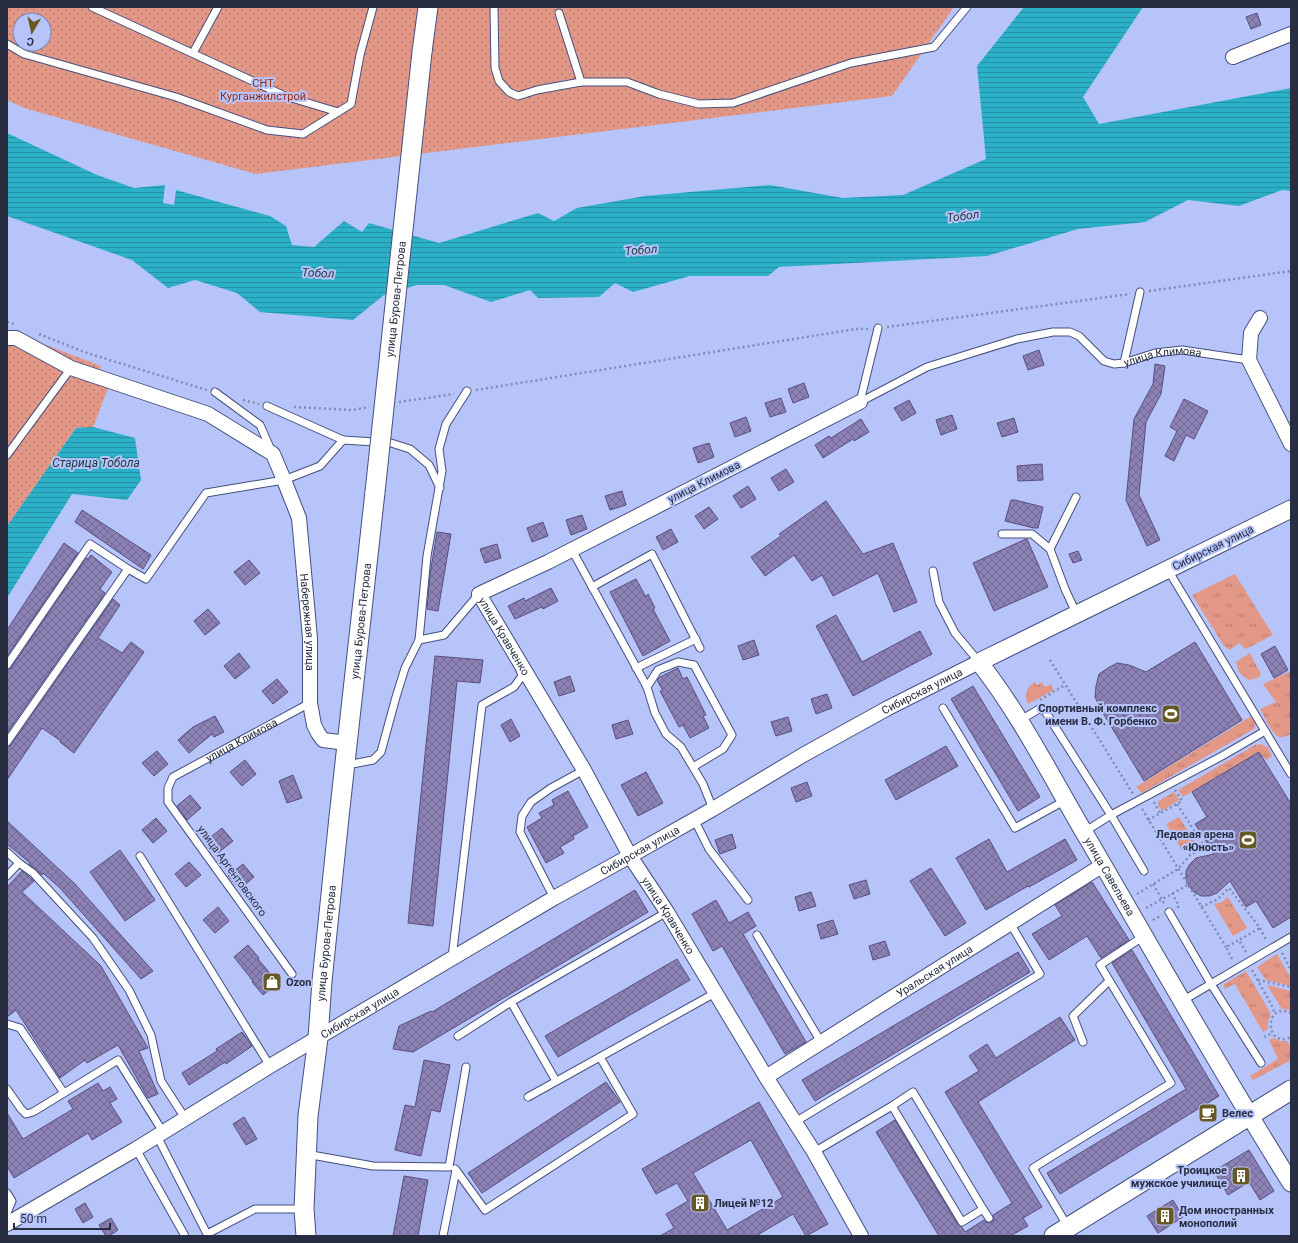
<svg xmlns="http://www.w3.org/2000/svg" width="1298" height="1243" viewBox="0 0 1298 1243" font-family="Roboto,sans-serif">
<style>
.grass{fill:url(#grass-tufts)}
.garden{fill:url(#garden-dots);fill-rule:evenodd}
.water{fill:url(#water-rules)}
.building{fill:url(#building-cross-hatch);stroke:#594e7e;fill-rule:evenodd}
.lines{fill:none;stroke-linecap:round;stroke-linejoin:round}
.service-casing{stroke:#454f7e;stroke-width:9}
.minor-casing{stroke:#454f7e;stroke-width:16}
.tertiary-casing{stroke:#454f7e;stroke-width:19}
.secondary-casing{stroke:#454f7e;stroke-width:21}
.path{stroke:#808ab4;stroke-width:2.5;stroke-dasharray:2 3;stroke-linecap:butt}
.service{stroke:#fff;stroke-width:7}
.minor{stroke:#fff;stroke-width:14}
.tertiary{stroke:#fff;stroke-width:17}
.secondary{stroke:#fff;stroke-width:19}
.secondary-bridge-casing{stroke:#454f7e;stroke-width:21;stroke-linecap:butt}
.secondary-bridge{stroke:#fff;stroke-width:19}
.labels{text-anchor:middle;dominant-baseline:central;stroke-width:4;stroke-linejoin:round;paint-order:stroke}
.park-label{font-size:11px;fill:#942c17;stroke:#b6c4fa}
.street-label{font-size:11px;fill:#282d42;stroke:#b6c4fa}
.poi-label{font-size:11px;font-weight:bold;fill:#282d42;stroke:#b6c4fa;text-anchor:start}
.water-label{font-size:12px;font-style:italic;fill:#1f3539;stroke:#b6c4fa}
</style>
<defs>
<pattern id="grass-tufts" width="24" height="20" patternUnits="userSpaceOnUse"><rect width="24" height="20" fill="#e39887"/><path d="M3 7l-1-3M5 7V3M7 7l1-3M15 17l-1-3M17 17v-4M19 17l1-3" fill="none" stroke="#b87c70"/></pattern>
<pattern id="garden-dots" width="8" height="8" patternUnits="userSpaceOnUse"><rect width="8" height="8" fill="#e39887"/><path d="M2 2h.1M6 6h.1" fill="none" stroke="#b87c70" stroke-width="1.8" stroke-linecap="round"/></pattern>
<pattern id="water-rules" width="6" height="5" patternUnits="userSpaceOnUse"><rect width="6" height="5" fill="#2cb0c8"/><path d="M0 2.5h6" fill="none" stroke="#2690a4"/></pattern>
<pattern id="building-cross-hatch" width="8" height="8" patternUnits="userSpaceOnUse"><rect width="8" height="8" fill="#8b81b5"/><path d="M0 0l8 8M0 8l8-8" fill="none" stroke="#726a95"/></pattern>
</defs>
<rect width="100%" height="100%" fill="#b6c4fa"/>
<path class="grass" d="M1235,574L1273,635L1246,649L1239,643L1230,650L1224,646L1192,595Z
M1250,653L1261,674L1258,678L1248,680L1239,672L1236,662Z
M1291,671V734C1287,736 1283,738 1279,737C1272,734 1264,716 1260,709L1276,702L1263,684Z
M1035,682L1037,685L1042,682L1045,687L1051,684L1054,690L1028,704C1024,696 1026,686 1035,682Z
M1253,715L1256,721L1254,729L1142,793L1136,787Z
M1261,744L1268,747L1272,756L1266,760L1259,752L1183,797L1178,790L1255,745Z
M1174,792L1179,800L1162,811L1157,802Z
M1179,817L1196,843L1187,845L1182,850L1166,824Z
M1228,897L1247,928L1233,936L1214,904L1222,902Z
M1277,954L1291,979V986L1266,980L1257,967Z
M1246,971L1271,1014L1268,1022V1029L1263,1032L1235,984L1224,989V984Z
M1267,985L1291,991V1010L1282,1009Z
M1274,1038L1280,1041H1287L1291,1048V1060L1253,1080L1250,1076L1278,1059L1269,1040Z"/>
<path class="garden" d="M7,7H954L892,96L256,174L24,108L7,100ZM20,20H44V44H20Z
M7,330L101,366L96,381L109,386L93,427L76,428L7,526Z"/>
<path class="water" d="M1024,7H1143L1083,97L1099,124L1291,88V191L1282,190L1239,206L1188,200L1145,222L1078,229L987,256L779,267L768,276H690L633,292L615,283L599,297L538,298L530,290L491,302L444,285H417L384,295L353,320L260,312L237,293L195,280L168,288L132,260L7,216V133L97,175L134,188L165,185L163,203L174,205L176,190L270,216L286,226L292,245L314,247L344,221L362,232L369,223L439,243L538,213L554,221L577,208L645,196L770,185L843,198L903,195L986,159L977,66Z
M93,427L135,438L141,480L127,500L72,494L7,598V526L76,428Z"/>
<path class="building" d="M1257,13L1261,25L1251,29L1246,17Z
M1039,350L1044,365L1028,370L1023,356Z
M1155,364L1165,366L1161,394L1146,422L1139,495L1160,540L1147,546L1126,500L1134,419L1153,384Z
M804,383L809,397L793,403L788,389Z
M781,398L786,412L770,417L765,403Z
M1184,399L1208,411L1194,439L1186,435L1174,461L1165,456L1177,431L1170,427Z
M909,400L916,413L902,421L894,408Z
M952,415L957,429L941,435L936,420Z
M746,417L751,431L735,437L730,423Z
M1014,418L1018,432L1002,437L997,423Z
M861,419L869,432L854,441L853,439L823,458L815,445L829,436L831,438Z
M709,443L714,457L698,463L693,448Z
M1042,464L1043,480L1018,481L1017,466Z
M786,469L794,482L779,491L771,478Z
M748,486L756,499L741,508L733,496Z
M622,491L626,505L610,510L605,496Z
M1011,500H1015L1043,507L1038,528H1034L1005,521Z
M826,501L863,554L893,543L917,602L894,612L878,573L833,596L822,575L812,581L794,555L765,576L751,557L781,536L779,534Z
M709,507L718,519L704,529L695,516Z
M82,510L151,555L143,569L75,522Z
M582,515L587,529L571,535L566,520Z
M543,522L548,536L532,542L527,528Z
M671,529L678,542L663,550L656,537Z
M437,532L451,534L438,611L427,609L430,574Z
M1026,539H1027L1048,587L994,611L973,563Z
M64,543L78,553L7,656V630Z
M497,544L501,558L485,563L480,549Z
M1078,551L1082,560L1073,563L1069,554Z
M91,555L112,572L100,589L105,593L7,733V670L11,668L86,558L88,559Z
M249,560L260,573L245,585L234,572Z
M636,579L646,597L648,594L655,608L653,609L670,641L643,656L610,592Z
M551,588L558,601L543,609L542,607L515,619L508,606L524,598L525,601Z
M113,599L120,605L98,638L122,653L131,642L144,652L74,753L60,742L61,741L42,728L7,780V747L11,745Z
M208,609L220,623L205,635L194,621Z
M836,615L862,662L920,631L932,654L853,696L816,626Z
M754,640L759,655L743,660L738,646Z
M1195,642L1242,720L1144,781L1100,708L1095,697L1096,686L1099,674L1108,668L1117,663L1129,665L1146,672Z
M1275,646L1288,670L1274,678L1261,654Z
M239,653L250,667L235,679L224,666Z
M435,656L483,660L480,683L457,681L433,926L408,923Z
M678,668L683,679L687,677L706,715L703,716L709,728L690,738L683,725L679,727L660,691H663L657,680L660,677Z
M570,676L575,691L559,696L554,682Z
M277,679L288,692L273,704L262,691Z
M973,686L1040,797L1018,811L951,699Z
M827,694L832,708L816,714L811,699Z
M215,716L224,732L214,737L212,734L189,753L178,740L193,727Z
M788,717L792,731L776,736L771,722Z
M511,719L520,736L510,742L501,725Z
M628,720L633,734L616,739L612,725Z
M946,746L958,766L896,800L885,780Z
M157,751L168,764L154,776L142,763Z
M1259,752L1291,804V917L1273,928L1256,901L1246,907L1230,881L1217,893L1209,896H1201L1194,892L1189,886L1186,879V871L1190,864L1196,858L1214,854L1195,824L1207,817L1192,792Z
M245,760L256,774L242,786L230,772Z
M646,772L663,803L638,816L621,785Z
M293,775L302,798L287,803L279,781Z
M807,782L812,796L796,802L791,788Z
M568,791L588,827L573,836L574,839L560,847L564,853L546,863L527,827L542,818L539,813L554,805L552,800Z
M190,795L201,808L187,820L177,806Z
M156,818L167,831L153,843L142,830Z
M7,821L74,883L153,971L141,979L59,887L43,873L42,875L29,864L30,863L7,844Z
M222,828L233,841L218,853L207,840Z
M732,834L736,848L720,854L715,840Z
M989,839L1007,872L1065,839L1077,860L1029,887L1028,886L986,910L956,858Z
M120,850L155,900L125,921L90,872Z
M189,862L201,875L186,887L175,874Z
M243,864L254,877L240,889L228,876Z
M931,868L966,923L945,936L910,881Z
M22,871L34,881L22,892L101,966L148,1048L139,1051L158,1094L148,1098L118,1045L87,1063L85,1060L60,1078L16,1010L7,1017V887Z
M866,880L870,894L854,899L849,885Z
M1092,882L1129,940L1101,958L1087,936L1049,960L1032,934L1062,916L1055,905Z
M635,890L648,912L413,1052L393,1049L399,1026L431,1011L432,1012Z
M811,892L816,906L799,911L795,897Z
M716,900L729,923L748,912L756,926L743,934L806,1042L785,1054L722,946L713,951L692,914Z
M218,907L229,921L215,933L203,920Z
M833,920L838,934L821,939L817,925Z
M885,941L890,955L873,960L869,946Z
M248,945L259,958L258,959L278,983L263,995L252,982L253,981L234,957Z
M1132,950L1219,1096L1060,1194L1047,1173L1186,1089L1112,963Z
M1018,952L1030,972L815,1101L802,1080Z
M677,959L690,980L558,1057L545,1036Z
M1060,1017L1075,1040L978,1102L1042,1207L1023,1218L1028,1226L1010,1236H939L876,1132L895,1120L958,1225L962,1227L965,1232L984,1220L987,1223L991,1222L994,1220L993,1215L1012,1203L945,1092L979,1071L969,1056L987,1044L996,1058Z
M242,1032L252,1046L226,1064L225,1062L189,1085L182,1073L217,1051L216,1049Z
M424,1060L450,1065L440,1112L431,1110L421,1156L395,1150L405,1105L415,1107Z
M606,1082L620,1102L482,1193L468,1173Z
M98,1083L103,1091L110,1087L117,1099L110,1103L122,1122L92,1140L88,1133L14,1178L7,1166V1113L23,1139L73,1109L68,1101Z
M759,1102L828,1224L806,1236L793,1214L756,1236H660L674,1228L666,1214L688,1201L677,1183L656,1194L642,1169ZM751,1140L783,1197L727,1230L693,1173Z
M244,1117L257,1139L246,1145L233,1124Z
M1249,1150L1274,1191L1260,1200L1249,1182L1228,1195L1214,1171Z
M404,1176L428,1180L418,1236H393Z
M1173,1200L1183,1217L1158,1233L1147,1216Z
M85,1203L93,1217L83,1223L75,1209Z
M111,1218L118,1230L109,1236H106L99,1225Z"/>
<g class="lines">
<defs>
<g id="service">
<path d="M92,7L285,96L338,112"/>
<path d="M494,7L495,68L499,81L509,92L518,96L537,90L581,82H627L659,94L699,104L733,103L851,63L934,47L967,7"/>
<path d="M559,13L581,82"/>
<path d="M7,44L24,54L176,97L267,130L303,134L351,104L360,55L373,7"/>
<path d="M193,53L218,7"/>
<path d="M1124,363L1140,292"/>
<path d="M215,392L260,425L271,450"/>
<path id="s1" d="M860,402L927,367L1017,339L1053,332H1070L1079,336L1104,361L1114,364L1124,363L1155,353L1182,350L1249,360"/>
<path d="M860,402L878,328"/>
<path d="M267,406L343,440"/>
<path d="M7,455L71,368"/>
<path d="M1002,534H1032L1050,549L1065,589L1077,615"/>
<path d="M1050,549L1076,497"/>
<path d="M572,550L647,687"/>
<path d="M128,569L146,579L206,493L284,480L320,466L343,440L391,443L410,449L429,465L440,488"/>
<path d="M1168,570L1291,774"/>
<path d="M933,571L939,602L955,633L979,662"/>
<path d="M592,587L652,554L700,648"/>
<path d="M419,640L427,556L442,471L439,449L446,424L467,391"/>
<path d="M7,665L90,544L128,569L7,742"/>
<path d="M636,668L696,639"/>
<path d="M943,708L1015,828L1066,800"/>
<path d="M1019,721L1039,709L1045,711L1111,815L1144,871"/>
<path d="M347,765L373,760L381,752L396,697L405,668L419,640L444,635L479,594"/>
<path d="M693,767L723,749L732,735L694,665L678,662L658,670L647,687L655,713L666,734L681,747L703,784L713,809"/>
<path d="M694,819L709,849L748,900"/>
<path d="M1084,832L1111,815L1222,756L1265,731"/>
<path d="M7,852L19,863"/>
<path d="M140,856L270,1066"/>
<path d="M7,876L19,863L33,873L93,938L129,990L151,1035L161,1081L185,1118"/>
<path d="M554,898L520,832L522,816L531,802L551,788L584,770"/>
<path d="M1169,912L1211,984L1261,1063"/>
<path d="M757,935L821,1042"/>
<path d="M452,958L482,705L514,687L522,676L520,670"/>
<path id="s2" d="M292,974L168,802V788L173,777L310,703"/>
<path d="M1182,1001L1291,937"/>
<path d="M7,1024L20,1028L64,1093L118,1060L163,1132"/>
<path d="M458,1036L511,1002"/>
<path d="M1083,1042L1073,1016L1109,981"/>
<path d="M556,1081L511,1002L667,912"/>
<path d="M7,1089L21,1109L26,1114L33,1112L64,1093"/>
<path d="M528,1097L715,993"/>
<path d="M892,1106L913,1092L983,1209"/>
<path d="M795,1122L1040,974L1010,923"/>
<path d="M157,1136L207,1234L255,1209H304"/>
<path d="M136,1149L185,1236"/>
<path d="M814,1152L892,1106L962,1222L983,1209L989,1218"/>
<path d="M306,1154L373,1166L449,1167L466,1067"/>
<path d="M456,1170L485,1210L633,1114L600,1057"/>
<path d="M7,1193L12,1201L7,1213"/>
<path d="M1068,1227L1033,1168L1171,1083L1100,965L1144,936"/>
<path d="M443,1236L456,1170L455,1169"/>
</g>
<g id="minor">
<path d="M1233,57L1291,34"/>
<path d="M1260,318L1251,333L1249,360L1291,444"/>
<path id="s3" d="M7,338H16L71,368L208,414L273,454L284,480L299,518L310,638V703L314,725L318,733L323,740L347,743"/>
<path id="s4" d="M860,402L548,562L479,594L584,770L630,856L667,912L766,1077L814,1152L861,1236"/>
<path id="s5" d="M766,1077L1103,865"/>
<path id="s6" d="M7,1224L136,1149L270,1066L554,898L630,856L713,809L803,755L888,708L979,662"/>
</g>
<g id="tertiary">
<path id="s7" d="M1291,509L979,662C1022,717 1053,780 1088,839C1155,954 1220,1070 1291,1183"/>
</g>
<g id="secondary">
<path d="M422,52L428,7"/>
<path id="s8" d="M306,1236L304,1209L308,1116L318,1038L322,981L339,817L375,492"/>
<path d="M1054,1236L1291,1090"/>
</g>
</defs>
<use href="#service" class="service-casing"/>
<use href="#minor" class="minor-casing"/>
<use href="#tertiary" class="tertiary-casing"/>
<use href="#secondary" class="secondary-casing"/>
<path class="path" d="M1149,291L1291,271
M7,322L14,324
M887,327L1130,294
M39,334L87,353L207,390
M476,390L856,329H868
M243,400L259,404
M399,402L454,394
M294,407L353,410L369,407
M1050,660L1133,794
M1040,700L1065,685
M1154,802L1160,813
M1142,809L1226,947
M1148,820L1182,801L1175,790
M1153,884L1165,905
M1172,893L1179,906L1177,908
M1137,894L1178,869L1191,854L1206,849L1177,804
M1201,907L1218,899L1229,888L1260,928L1266,940
M1146,908L1188,885
M1153,920L1162,915
M1246,952L1239,940L1260,928
M1282,953L1291,970
M1232,959L1226,947L1239,940
M1252,970L1271,1004L1275,1014
M1258,980L1291,987
M1291,1013C1264,1000 1264,1050 1291,1037
M1264,1037L1272,1033"/>
<use href="#service" class="service"/>
<use href="#minor" class="minor"/>
<use href="#tertiary" class="tertiary"/>
<use href="#secondary" class="secondary"/>
<defs>
<g id="secondary-bridge">
<path id="s9" d="M375,492L422,52"/>
</g>
</defs>
<use href="#secondary-bridge" class="secondary-bridge-casing"/>
<use href="#secondary-bridge" class="secondary-bridge"/>
</g>
<defs>
<symbol id="stadium-square" viewBox="-11 -11 22 22"><rect x="-9" y="-9" width="18" height="18" rx="4" fill="#675825" stroke="#b6c4fa"/><path d="M0-5a6.5 5 0 1 0 0 10a6.5 5 0 1 0 0-10ZM-3.5-1.8h7v3.6h-7Z" fill="#fff"/></symbol>
<symbol id="shop-square" viewBox="-11 -11 22 22"><rect x="-9" y="-9" width="18" height="18" rx="4" fill="#675825" stroke="#b6c4fa"/><path d="M-5-2.5h2.3a2.7 3.5 0 0 1 5.4 0H5L5.5 6h-11ZM-1.5-2.5h3a1.5 2.3 0 0 0-3 0Z" fill="#fff"/></symbol>
<symbol id="cafe-square" viewBox="-11 -11 22 22"><rect x="-9" y="-9" width="18" height="18" rx="4" fill="#675825" stroke="#b6c4fa"/><path d="M-5.5-4.5H6V0H3Q3 3.5 0 3.5H-2.5Q-5.5 3.5-5.5 0ZM3-3.2v2h1.7v-2ZM-6 4.5H4V6H-6Z" fill="#fff"/></symbol>
<symbol id="building-square" viewBox="-11 -11 22 22"><rect x="-9" y="-9" width="18" height="18" rx="4" fill="#675825" stroke="#b6c4fa"/><path d="M-4-6H4V6H1V3H-1V6H-4ZM-2.5-4.3h1.7v1.8h-1.7ZM.8-4.3h1.7v1.8H.8ZM-2.5-1h1.7V.8h-1.7ZM.8-1h1.7V.8H.8Z" fill="#fff"/></symbol>
</defs>
<g fill-rule="evenodd">
<use href="#stadium-square" x="1160" y="703" width="22" height="22"/>
<use href="#stadium-square" x="1237" y="829" width="22" height="22"/>
<use href="#shop-square" x="261" y="971" width="22" height="22"/>
<use href="#cafe-square" x="1197" y="1102" width="22" height="22"/>
<use href="#building-square" x="1230" y="1165" width="22" height="22"/>
<use href="#building-square" x="689" y="1192" width="22" height="22"/>
<use href="#building-square" x="1154" y="1205" width="22" height="22"/>
</g>
<g class="labels">
<g class="park-label">
<text x="263" y="83">СНТ<tspan x="263" dy="13">Курганжилстрой</tspan></text>
</g>
<g class="street-label">
<text stroke="none"><textPath href="#s9" startOffset="194">улица Бурова-Петрова</textPath></text>
<text stroke="none"><textPath href="#s1" startOffset="329">улица Климова</textPath></text>
<text transform="translate(704 482) rotate(-27)">улица Климова</text>
<text transform="translate(1213 548) rotate(-26)">Сибирская улица</text>
<text stroke="none"><textPath href="#s8" startOffset="618">улица Бурова-Петрова</textPath></text>
<text stroke="none"><textPath href="#s3" startOffset="466">Набережная улица</textPath></text>
<text stroke="none"><textPath href="#s4" startOffset="476">улица Кравченко</textPath></text>
<text stroke="none"><textPath href="#s6" startOffset="1059">Сибирская улица</textPath></text>
<text stroke="none"><textPath href="#s2" startOffset="316">улица Климова</textPath></text>
<text stroke="none"><textPath href="#s6" startOffset="735">Сибирская улица</textPath></text>
<text transform="translate(232 871) rotate(54)">улица Аргентовского</text>
<text stroke="none"><textPath href="#s7" startOffset="599">улица Савельева</textPath></text>
<text stroke="none"><textPath href="#s4" startOffset="800">улица Кравченко</textPath></text>
<text stroke="none"><textPath href="#s8" startOffset="294">улица Бурова-Петрова</textPath></text>
<text stroke="none"><textPath href="#s5" startOffset="199">Уральская улица</textPath></text>
<text stroke="none"><textPath href="#s6" startOffset="411">Сибирская улица</textPath></text>
</g>
<g class="poi-label">
<text x="1157" y="708" text-anchor="end">Спортивный комплекс<tspan x="1157" dy="13">имени В. Ф. Горбенко</tspan></text>
<text x="1234" y="834" text-anchor="end">Ледовая арена<tspan x="1234" dy="13">«Юность»</tspan></text>
<text x="286" y="982">Ozon</text>
<text x="1222" y="1113">Велес</text>
<text x="1227" y="1170" text-anchor="end">Троицкое<tspan x="1227" dy="13">мужское училище</tspan></text>
<text x="714" y="1203">Лицей №12</text>
<text x="1179" y="1210">Дом иностранных<tspan x="1179" dy="13">монополий</tspan></text>
</g>
<g class="water-label">
<text transform="translate(963 216) rotate(-7)">Тобол</text>
<text transform="translate(641 250) rotate(-5)">Тобол</text>
<text transform="translate(318 273) rotate(3)">Тобол</text>
<text x="96" y="463">Старица Тобола</text>
</g>
</g>
<rect width="1298" height="1243" fill="none" stroke="#282d42" stroke-width="16"/>
<g transform="translate(32 32) rotate(189)"><circle r="19" fill="#b6c4fa" stroke="#7d88b0"/>
<path d="M0-3L7 15L0 10L-7 15Z" fill="#675825"/>
<text y="-6" font-size="11" font-weight="bold" text-anchor="middle" fill="#282d42">С</text>
</g>
<path d="M14 1223v6h96v-6" fill="none" stroke="#282d42" stroke-width="2"/>
<text x="20" y="1223" font-size="12" fill="#282d42" stroke="#b6c4fa" stroke-width="3" paint-order="stroke">50 m</text>
</svg>
